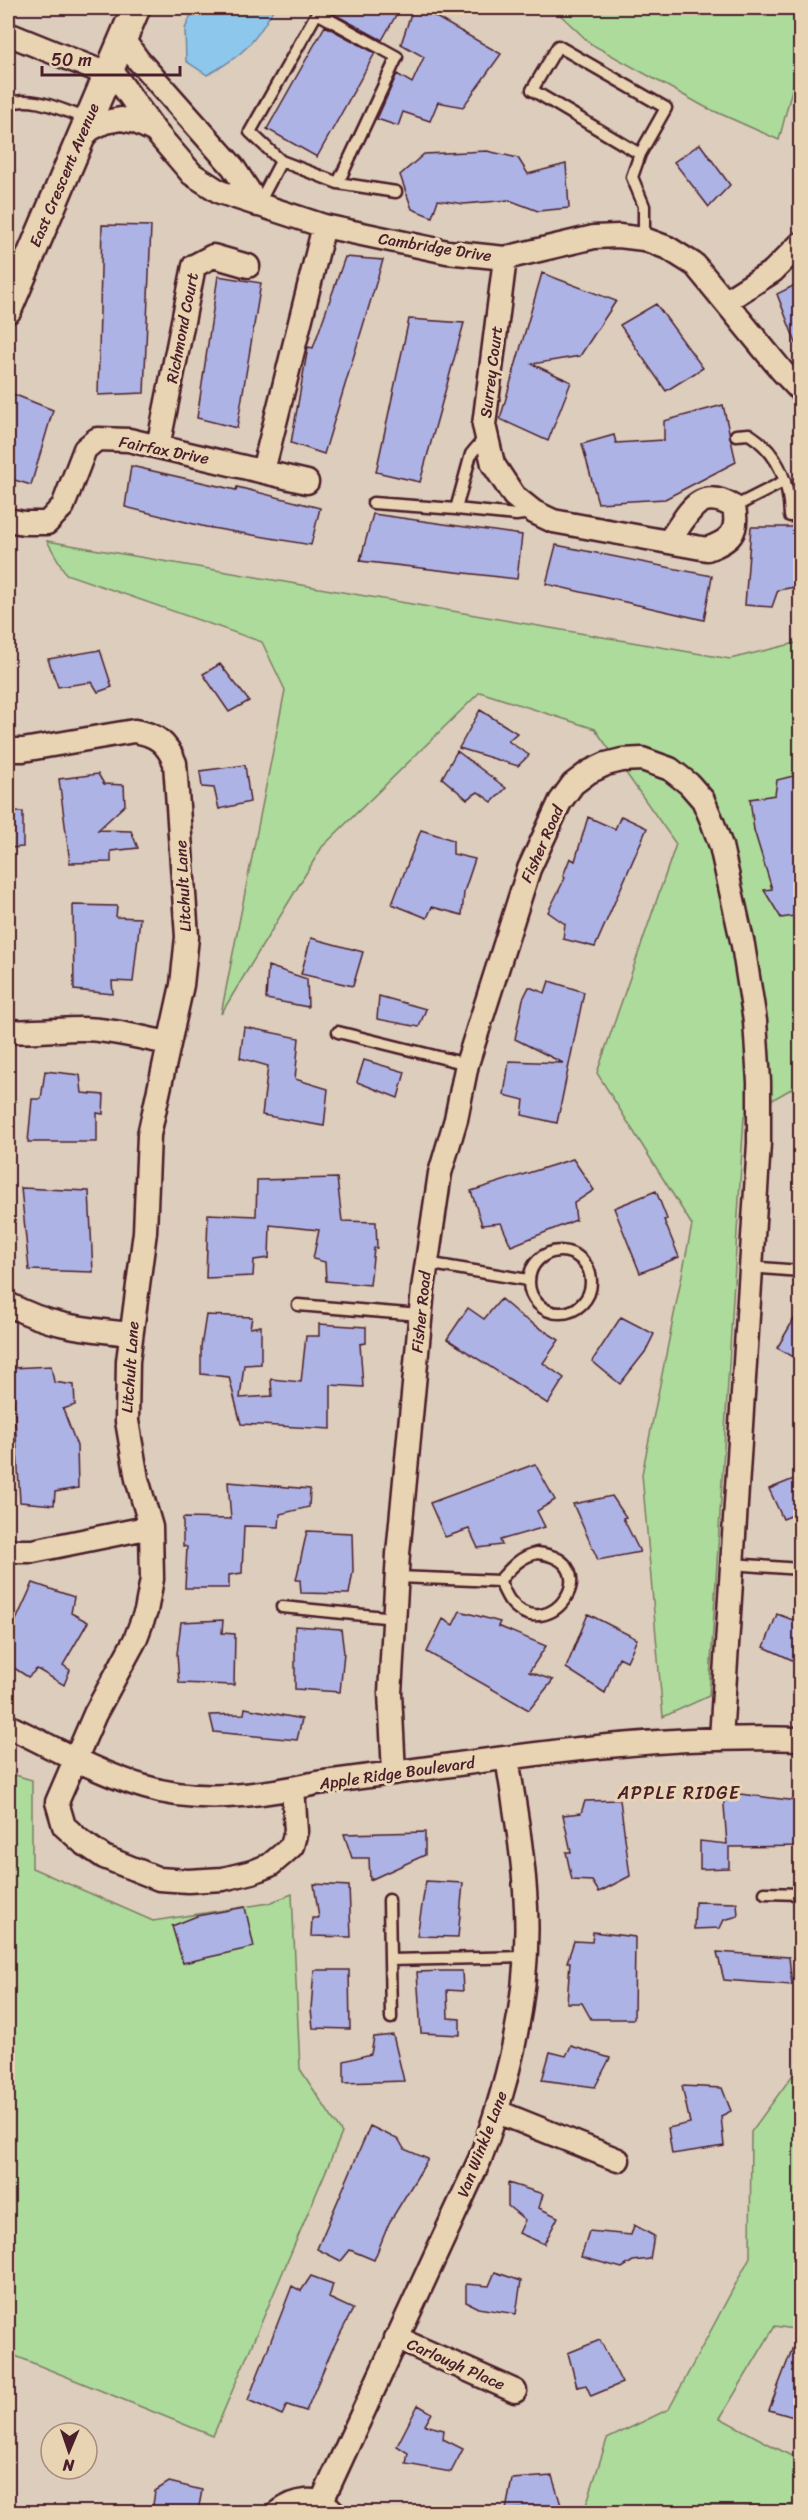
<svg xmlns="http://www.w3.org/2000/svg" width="808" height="2520" viewBox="0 0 808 2520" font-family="Sriracha,sans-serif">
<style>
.green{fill:#acdb9b;stroke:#7b7d63;stroke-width:1.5}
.water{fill:#8dc7ec;stroke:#72849f;stroke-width:1.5}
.building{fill:#aeb3e5;stroke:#4a1f2b;stroke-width:1.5}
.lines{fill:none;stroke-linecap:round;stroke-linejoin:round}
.service-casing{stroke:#4a1f2b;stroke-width:15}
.minor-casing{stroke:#4a1f2b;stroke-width:27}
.tertiary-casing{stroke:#4a1f2b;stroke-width:32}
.service{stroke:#e8d3b2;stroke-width:10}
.minor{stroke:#e8d3b2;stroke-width:22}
.tertiary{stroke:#e8d3b2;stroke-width:27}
.labels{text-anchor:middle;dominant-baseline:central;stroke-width:6;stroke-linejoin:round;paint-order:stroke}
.street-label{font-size:16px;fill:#4a1f2b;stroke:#e8d3b2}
.neighbourhood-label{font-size:18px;letter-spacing:1.5px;fill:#4a1f2b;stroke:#e8d3b2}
</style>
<rect width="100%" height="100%" fill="#dccdbc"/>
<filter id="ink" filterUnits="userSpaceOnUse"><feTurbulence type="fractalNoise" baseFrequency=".0167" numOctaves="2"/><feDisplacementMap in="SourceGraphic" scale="12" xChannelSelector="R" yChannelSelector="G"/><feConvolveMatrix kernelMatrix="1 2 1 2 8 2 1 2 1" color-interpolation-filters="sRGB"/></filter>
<g filter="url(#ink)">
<path class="green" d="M553,8H800V58L779,140L705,107L591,44Z
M47,541L730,659L800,642V1084L744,1116L709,1696L663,1717L642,1474L692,1225L597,1073L676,844L595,729L480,692L322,847L221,1014L285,690L262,642L66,574Z
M8,1773L32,1780V1868L153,1921L269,1903L292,1894L300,2069L342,2133L213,2436L8,2353Z
M800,2065V2330L775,2326L720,2418L799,2460L800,2506H711L708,2512H584L607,2439L669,2409L750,2257L751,2132Z"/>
<path class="water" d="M194,8H274C256,42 241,57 207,75L186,61L185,29Z"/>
<path class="building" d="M335,8H400L382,40L332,13Z
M413,8H420L501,54L463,107L438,102L430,121L403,112L398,126L377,119L397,74L412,83L424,57L401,44Z
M325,26L375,53L317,157L267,129Z
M700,144L730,185L709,207L674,162Z
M487,151L518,158L528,174L566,164L569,208L538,211L509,200L464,204L438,200L432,217L412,209L400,175L424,154Z
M102,225L151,226L144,393L98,395Z
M345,257L383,260L324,454L291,443L308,347L313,348Z
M542,273L616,301L580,356L532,364L571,382L548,441L500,419Z
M218,276L261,283L237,428L197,418Z
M801,282V351H799L777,294Z
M656,304L703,368L666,391L620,325Z
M409,319L464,323L420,482L376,472Z
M8,392L53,410L31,485L8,478Z
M723,405L736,462L665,499L598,503L582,444L614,435L616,443L664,440V421Z
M131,466L236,490L237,487L320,508L311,545L206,527L125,507Z
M373,514L522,535L517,579L360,561Z
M751,527H801V586L778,590L772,607L745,605Z
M556,545L712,576L704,620L546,584Z
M100,650L112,687L98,692L92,682L58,687L48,659Z
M220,664L249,701L229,712L203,674Z
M480,710L517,733L508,741L529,755L518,766L459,748Z
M457,751L506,788L492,802L478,792L467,799L442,778Z
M245,765L250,802L219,809L214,788L202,787L200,771Z
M98,774L104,784L124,785L125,805L98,830L131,831L138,848L111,851V862L70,863L59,779Z
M801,774V915L781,918L764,890L772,889L754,830L750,799L775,795L777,780Z
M8,812H23V847L8,848Z
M621,816L647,828L595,947L563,939L565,924L548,912L565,878L563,876L570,858L575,861L588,817L615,829Z
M421,830L453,840V854L475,859L464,892L462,915L432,907L427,918L392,904Z
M73,905L117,906L116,917L140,918L133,982L112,981L113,994L74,990Z
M311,938L363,952L353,986L301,974Z
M268,966L307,979L308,1007L266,999Z
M549,981L584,992L557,1123L522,1115L524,1100L504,1095L509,1061L563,1063L515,1039L523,999L529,987L545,993Z
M379,996L426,1009L419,1027L377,1019Z
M244,1027L299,1038L295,1079L328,1089L324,1126L262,1115L268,1066L240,1058Z
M364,1060L405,1072L398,1098L357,1082Z
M45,1071L80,1075L82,1093L104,1095L103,1114L97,1113V1142H28L32,1099H41Z
M573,1159L594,1190L574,1203L576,1220L511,1246L501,1223L482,1225L471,1191Z
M337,1178L342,1221L376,1222L377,1248H374L370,1285L326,1281L325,1262L313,1259L319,1230L270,1225L269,1258L254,1260L253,1276L206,1278L208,1214L256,1216L257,1180Z
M21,1188L89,1191L93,1272L29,1270Z
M656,1191L667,1219L664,1220L679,1257L640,1273L614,1208Z
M501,1299L522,1317L559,1340L543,1363L564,1378L548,1404L447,1339L468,1308L484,1319Z
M801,1307V1361L777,1348Z
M206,1315L252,1317L250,1328L261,1326V1364L244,1365L240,1398L272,1396L271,1379L301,1382L306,1336H319V1324L366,1327V1343L360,1344L363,1387L331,1385V1429L241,1424L229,1377L201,1374V1347Z
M621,1317L654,1334L645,1352L620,1384L592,1361Z
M51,1366L54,1382L74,1385L75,1405L63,1409L77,1446L78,1488L55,1492L54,1505L20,1502L12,1368Z
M535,1464L555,1500L537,1511L545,1527L500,1540L502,1545L478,1548L469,1529L445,1537L430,1503Z
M801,1476V1512L783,1519L769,1489Z
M228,1482L310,1489L309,1507L280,1514L279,1527L244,1526L242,1573L229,1575V1588H185L187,1547L183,1546V1518L231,1519Z
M612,1496L626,1517L623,1518L640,1552L598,1560L573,1504Z
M307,1531L352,1533L353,1571L349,1594L301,1593L300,1580H296Z
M33,1583L74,1597L71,1613L88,1622L63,1665L70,1670L64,1685L37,1669L28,1677L8,1664V1638Z
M460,1611L500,1622L498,1626L546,1646L529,1672L553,1680L529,1710L427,1652L443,1619L453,1625Z
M588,1614L637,1639L627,1661L619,1657L605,1693L566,1668Z
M777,1614L801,1623V1664L764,1647Z
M223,1620L222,1633L235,1634L234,1685L179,1683L177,1654L181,1622Z
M295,1626L341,1629L344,1653L340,1692L295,1689Z
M245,1708L302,1719L297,1740L214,1732L210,1715L244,1714Z
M723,1792L797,1801L796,1810H801V1846L729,1847V1868L700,1869V1841L727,1844Z
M620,1800L630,1876L599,1892L592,1881L572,1880L566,1852H571L563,1815L581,1813L585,1801Z
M425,1832V1855L370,1880L369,1858H352L344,1834Z
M426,1881L463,1883L458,1937L417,1936Z
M314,1884L349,1886L351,1937L311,1936L312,1918H319Z
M695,1902L737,1903L738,1916L724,1920L720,1928L694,1929Z
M245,1907L254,1947L183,1963L172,1926L197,1916Z
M593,1932L635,1937L634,2019H591L582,2003H567L570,1962H567L574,1941L592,1942Z
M717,1952L789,1957L792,1985L724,1980Z
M314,1970H349L350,2029L313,2028L311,2009Z
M445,1971H462L463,1991L447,1990L448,2018L460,2019V2035L421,2033L417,1972Z
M393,2035L404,2081L344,2083V2061L371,2054L374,2037Z
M571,2046L610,2058L595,2087L542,2080L550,2052L566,2056Z
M682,2086L722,2088L731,2111L721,2116L724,2146L672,2154L668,2128L690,2123Z
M370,2126L399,2140L404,2149L428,2159L389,2223L374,2260L350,2250L341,2261L317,2249Z
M508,2183L543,2194L539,2208L558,2217L544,2244L519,2233L525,2220L508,2206Z
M634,2225L654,2236L650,2259L633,2261L622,2268L581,2257L589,2231L631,2235Z
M495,2272L521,2281L516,2314L478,2308L466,2302V2284L489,2286Z
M311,2276L333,2284L329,2298L353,2309L331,2352L306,2411L287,2405L282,2415L248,2400L292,2286L301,2291Z
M799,2331L801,2392L794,2417L769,2410Z
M600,2340L622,2383L591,2396L586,2385L577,2387L568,2353Z
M418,2405L432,2413L425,2425L444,2430L443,2439L463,2449L451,2472L406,2464L408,2453L397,2446Z
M552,2476L561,2505L506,2510L512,2479Z
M169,2482L202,2490L198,2512H152L155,2491Z"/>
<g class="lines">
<defs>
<path id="service" d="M8,104C33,94 63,111 88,119
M640,154L532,90L558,46L666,108L640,154L632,177L644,206V239
M338,183L396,192
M258,205L281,161L338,183L397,57L317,13L250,132L281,161
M736,435L749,434C779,453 789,482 790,516
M373,503L456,509L471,454L486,436
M734,507L785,481
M456,509L516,515L531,513
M338,1032L467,1064
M529 1282a31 31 0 1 1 62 0a31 31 0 1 1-62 0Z
M426,1263L528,1280
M750,1267L800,1271
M298,1305L420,1315
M537,1553C610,1561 549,1649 510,1601C506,1596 503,1587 499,1581C511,1568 519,1557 537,1553Z
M732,1564L800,1569
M397,1577L499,1581
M282,1607L395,1618
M765,1893L800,1894
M389,1900L391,2018
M390,1960L525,1957"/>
<path id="minor" d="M8,34L107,74
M122,38L138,60L233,167L258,205
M109,67L155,131
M79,140L91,129L105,122L121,119L136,122L155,131L192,174L220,192L324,226L447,252L505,258L594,237L619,236L644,239L668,248L695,265L782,371L800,390
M505,258L484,425L493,464L514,496L534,512L553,521L707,549C730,541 739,533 734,507C696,484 688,517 668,542
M726,301L773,271L800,244
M158,447L194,266L213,256L248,266
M263,471L324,226
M8,520L24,523H47L63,506L85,449L97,439L129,440L307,482
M8,750H23L134,731C156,734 167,743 175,763L187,937L182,985L149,1135L145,1232L128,1361L127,1421L137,1479L151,1527L152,1579L146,1611L135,1640L95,1714L57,1802L64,1826L82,1842L104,1857L159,1879L188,1881L223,1879L252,1872L270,1865L283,1854L292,1846L296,1831L293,1788
M8,1031C33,1033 57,1029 82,1029C111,1029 141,1038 169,1043
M8,1304C48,1326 84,1329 130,1334
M8,1551H33L151,1527
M8,1726C53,1747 97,1773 145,1787C199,1804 263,1795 317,1783C478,1763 638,1733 800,1739
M394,1773L390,1693L398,1554L423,1289L440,1173L456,1119L467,1064L529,869L560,802L573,784L589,772L606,764L622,760L642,759L670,769L689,784L703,800L712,821L721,846L743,945L755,1021L759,1082V1143L721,1739
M498,2112L618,2160
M396,2338L515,2391
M321,2503L480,2159C510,2079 530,1994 526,1908C524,1858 515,1808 507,1758
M279,2512C295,2500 317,2495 333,2511"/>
<path id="tertiary" d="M8,309L136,8"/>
</defs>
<use href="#service" class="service-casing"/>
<use href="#minor" class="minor-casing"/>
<use href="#tertiary" class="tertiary-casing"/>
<use href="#service" class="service"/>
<use href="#minor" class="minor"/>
<use href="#tertiary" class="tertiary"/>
</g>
</g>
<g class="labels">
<g class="street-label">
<text transform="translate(64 175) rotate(-67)">East Crescent Avenue</text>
<text transform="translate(435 247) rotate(9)">Cambridge Drive</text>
<text transform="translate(182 328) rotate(-79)">Richmond Court</text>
<text transform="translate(491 372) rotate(-83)">Surrey Court</text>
<text transform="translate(164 450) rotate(11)">Fairfax Drive</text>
<text transform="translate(542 844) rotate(-66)">Fisher Road</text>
<text transform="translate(183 886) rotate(-93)">Litchult Lane</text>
<text transform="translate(421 1312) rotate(-84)">Fisher Road</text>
<text transform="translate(130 1367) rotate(-86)">Litchult Lane</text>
<text transform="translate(397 1773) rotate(-8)">Apple Ridge Boulevard</text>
<text transform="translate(482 2144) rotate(-69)">Van Winkle Lane</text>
<text transform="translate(456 2364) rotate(24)">Carlough Place</text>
</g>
<g class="neighbourhood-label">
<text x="679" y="1793">APPLE RIDGE</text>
</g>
</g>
<rect width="808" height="2520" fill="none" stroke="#e8d3b2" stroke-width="30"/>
<rect x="15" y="15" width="778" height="2490" fill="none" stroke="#4a1f2b" stroke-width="2" filter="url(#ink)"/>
<g transform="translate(69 2451) rotate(182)"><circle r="28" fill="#e8d3b2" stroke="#a98b7c" stroke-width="1.5"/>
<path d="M0-4.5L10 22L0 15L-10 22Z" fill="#4a1f2b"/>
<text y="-9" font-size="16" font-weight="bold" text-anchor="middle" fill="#4a1f2b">N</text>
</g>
<path d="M42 66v9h138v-9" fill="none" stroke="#4a1f2b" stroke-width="3"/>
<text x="51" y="66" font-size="18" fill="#4a1f2b" stroke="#e8d3b2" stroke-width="4.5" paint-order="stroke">50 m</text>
</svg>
